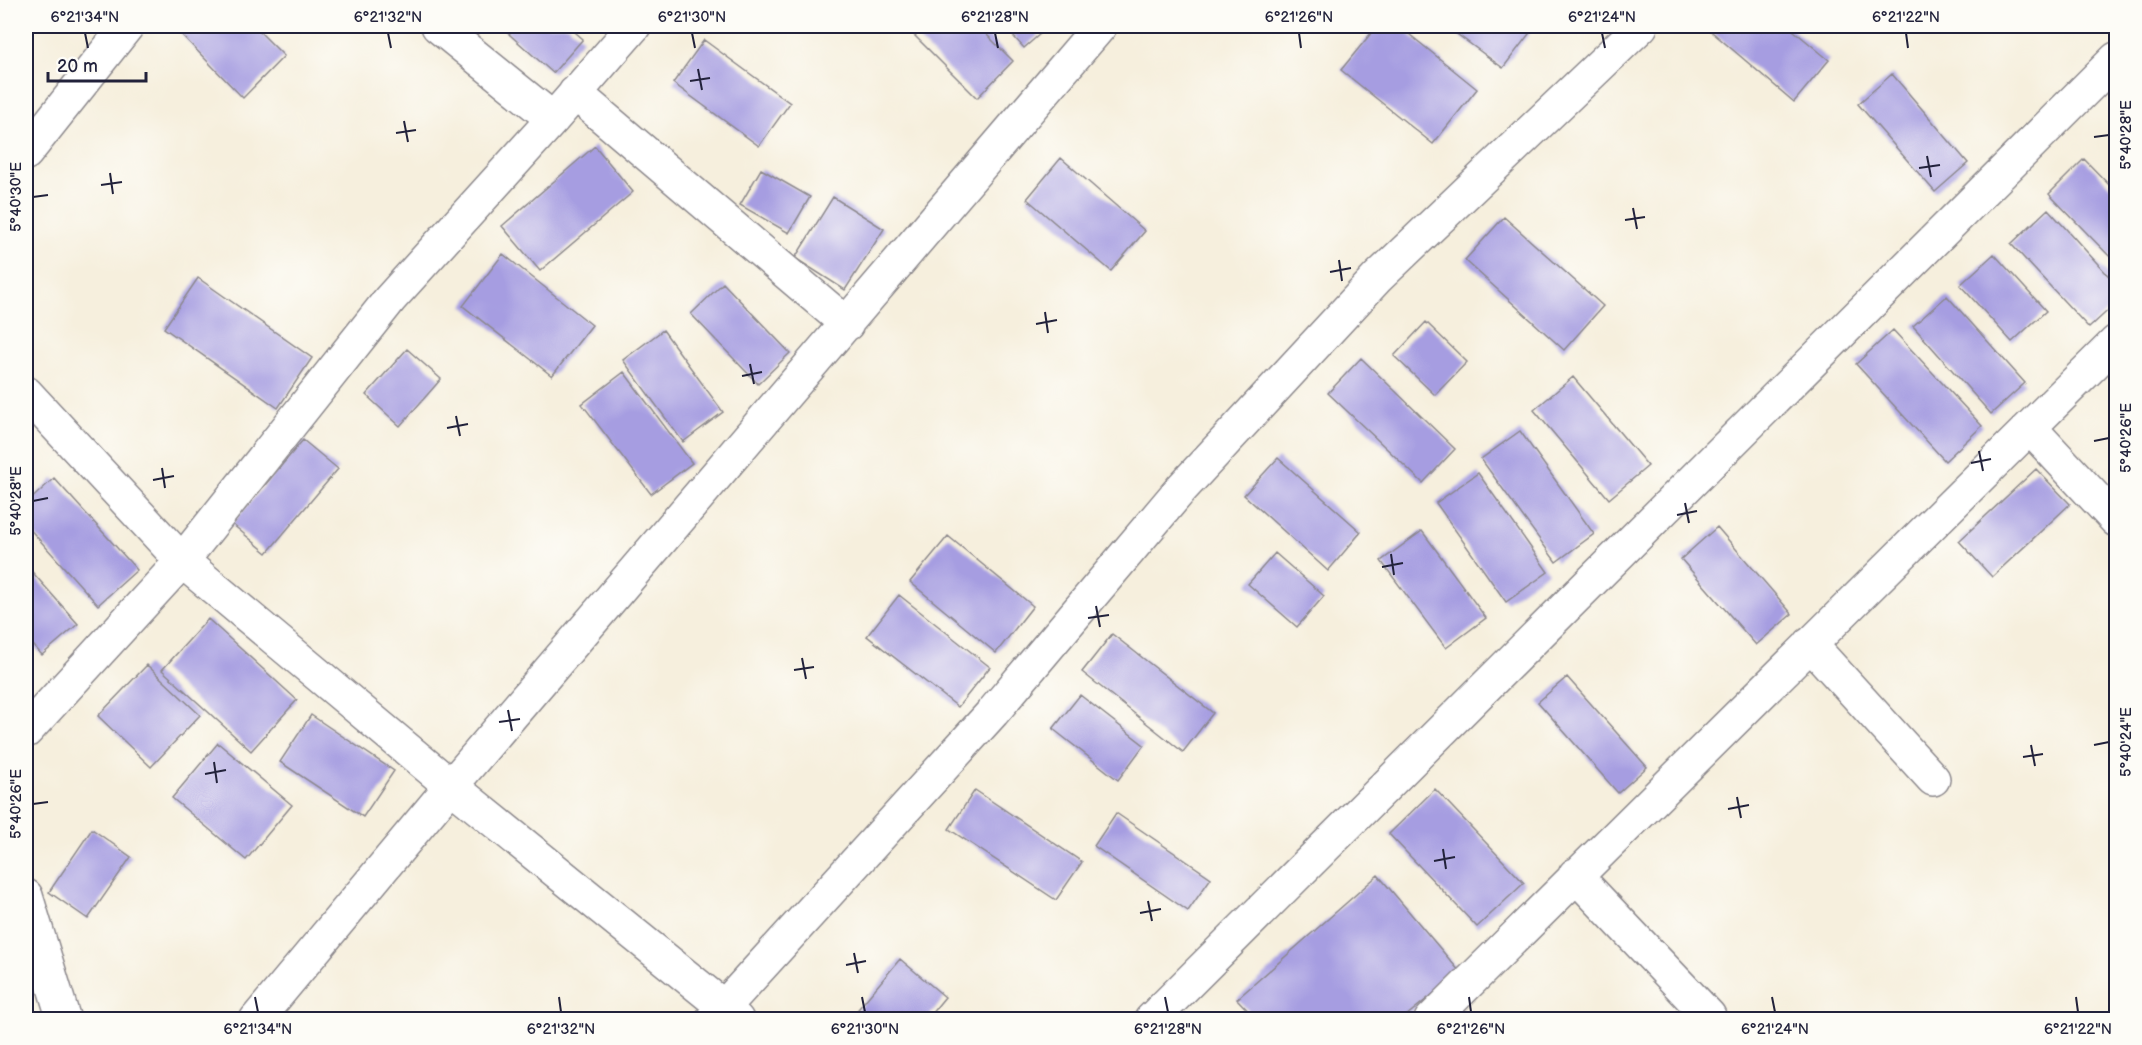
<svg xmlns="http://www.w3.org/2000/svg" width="2142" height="1045" viewBox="0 0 2142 1045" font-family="'Balsamiq Sans',sans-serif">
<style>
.building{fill:#a69de1}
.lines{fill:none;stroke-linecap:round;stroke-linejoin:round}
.minor-casing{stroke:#8c888c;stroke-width:36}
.minor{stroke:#fff;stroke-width:33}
.ticks{fill:none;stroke:#22223b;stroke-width:2}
.neatline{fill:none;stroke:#22223b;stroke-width:2}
.ticks-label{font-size:15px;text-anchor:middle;fill:#22223b}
</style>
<rect width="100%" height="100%" fill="#fdfcf7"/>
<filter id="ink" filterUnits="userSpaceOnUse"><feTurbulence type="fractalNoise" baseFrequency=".0167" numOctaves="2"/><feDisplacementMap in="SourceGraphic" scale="12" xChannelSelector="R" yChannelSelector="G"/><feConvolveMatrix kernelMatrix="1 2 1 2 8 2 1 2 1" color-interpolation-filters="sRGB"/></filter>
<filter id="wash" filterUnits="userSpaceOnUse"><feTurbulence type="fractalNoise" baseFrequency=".008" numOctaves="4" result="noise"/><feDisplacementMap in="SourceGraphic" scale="24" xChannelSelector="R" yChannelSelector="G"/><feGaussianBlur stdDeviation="1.35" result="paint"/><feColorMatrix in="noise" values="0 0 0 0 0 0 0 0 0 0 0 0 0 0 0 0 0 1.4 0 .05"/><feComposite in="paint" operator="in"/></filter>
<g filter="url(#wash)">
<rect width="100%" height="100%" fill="#f6efdd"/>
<g id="blocks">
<path class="building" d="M185,26H254L284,56L243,98L179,32Z
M500,26H568L583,39L553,73Z
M905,26H978L1013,61L977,98Z
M1004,26H1049L1024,48Z
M1377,26H1399L1477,89L1433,144L1341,70Z
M1446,26H1535L1503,68Z
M1705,26H1788L1829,60L1794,102Z
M704,40L790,103L759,146L673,83Z
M1892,74L1968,163L1935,192L1858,104Z
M595,146L633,192L540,271L502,226Z
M1061,158L1145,231L1111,271L1027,199Z
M2084,159L2116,192V263L2049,194Z
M761,169L810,197L789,233L740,205Z
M833,197L884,229L845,290L795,258Z
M2048,209L2116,284V303L2089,328L2011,244Z
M1504,217L1603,306L1564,350L1465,260Z
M503,254L592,325L552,376L463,306Z
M1994,254L2046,311L2012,342L1960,285Z
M198,278L312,358L278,408L164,328Z
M723,283L790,353L758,384L691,314Z
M1947,296L2025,383L1991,414L1913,326Z
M1426,322L1467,362L1435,395L1394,356Z
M663,330L723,412L683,442L623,360Z
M1893,330L1982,426L1945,461L1856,364Z
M407,349L441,379L400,426L366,395Z
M1361,358L1455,449L1423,483L1328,393Z
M624,372L692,463L651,494L582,404Z
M1573,377L1648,466L1609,499L1534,410Z
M1520,431L1594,534L1556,562L1481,459Z
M303,440L338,469L267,553L232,524Z
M1278,458L1361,532L1328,571L1244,495Z
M2036,469L2070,504L1992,577L1959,541Z
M1478,473L1548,572L1506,602L1436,503Z
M54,478L137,570L98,605L26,525V504Z
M1717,527L1792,614L1756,645L1681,559Z
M1422,531L1486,618L1446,648L1381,561Z
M948,536L1033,606L996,653L910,582Z
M1275,553L1324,596L1297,627L1248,584Z
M26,565L78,624L42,655L26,637Z
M899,595L990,667L958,707L867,636Z
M208,619L297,700L251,751L162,670Z
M1112,634L1213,713L1183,752L1082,672Z
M147,665L200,715L151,767L98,716Z
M1567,677L1647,767L1618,793L1538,702Z
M1080,695L1144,745L1118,780L1053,729Z
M311,715L394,771L363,817L280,762Z
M218,743L292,805L246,860L172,798Z
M1435,789L1524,883L1477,927L1389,834Z
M975,790L1082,862L1056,900L949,829Z
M1116,813L1211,878L1188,911L1094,846Z
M92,829L131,857L88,919L49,892Z
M1378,875L1460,972L1401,1020H1257L1237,999Z
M900,959L945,997L926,1020H849Z"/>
</g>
</g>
<g filter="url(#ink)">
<use href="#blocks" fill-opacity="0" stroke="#8c888c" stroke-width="1.5"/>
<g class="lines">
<defs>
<path id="minor" d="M438,26L553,119
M575,93L847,324
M26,153L127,26
M26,393L182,561L451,786L724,1007L737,1020
M2030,428L2116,520
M1810,644L1933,779
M26,731L182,561L390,299L553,119L634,26
M1575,875L1709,1016
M26,896L64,1020
M256,1020L451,786L1100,26
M712,1020L993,712L1181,489L1377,278L1641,26
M1151,1020L2116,59
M1431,1020L2116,342"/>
</defs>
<use href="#minor" class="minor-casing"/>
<use href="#minor" class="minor"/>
</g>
</g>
<path class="ticks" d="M85,33L88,48M388,33L391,48M692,33L695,48M995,33L998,48M1299,33L1301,48M1602,33L1605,48M1906,33L1908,48M698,69L702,90M690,81L710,78M404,121L408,142M396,133L416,130M2094,137L2109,135M1927,156L1931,177M1919,168L1940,165M110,173L113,194M101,185L122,182M33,197L48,195M1633,208L1637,229M1625,220L1645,217M1339,260L1342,281M1330,272L1351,268M1045,312L1048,333M1036,324L1057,320M750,364L754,384M742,376L762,372M456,416L460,436M447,428L468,424M2094,441L2109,438M1979,451L1983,471M1971,463L1991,459M162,468L165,488M153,480L174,476M33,501L48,498M1685,503L1689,523M1677,515L1697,511M1391,554L1394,575M1382,567L1403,563M1096,606L1100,627M1088,618L1109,615M802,658L806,679M794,670L814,667M508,710L512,731M499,722L520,719M2031,745L2035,766M2094,745L2109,742M2023,757L2043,754M214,762L217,783M205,774L226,770M1737,797L1741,818M33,804L48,802M1728,809L1749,805M1443,849L1446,869M1434,861L1455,857M1148,901L1152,921M1140,913L1161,909M854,953L858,973M846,965L866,961M255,997L258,1012M559,997L561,1012M862,997L865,1012M1165,997L1168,1012M1469,997L1471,1012M1772,997L1775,1012M2076,997L2078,1012"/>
<rect width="2142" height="1045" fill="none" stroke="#fdfcf7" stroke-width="66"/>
<path d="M48 72v9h98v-9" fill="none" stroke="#22223b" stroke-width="3"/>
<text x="57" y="72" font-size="18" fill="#22223b" stroke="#fdfcf7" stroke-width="4.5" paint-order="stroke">20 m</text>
<rect x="33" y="33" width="2076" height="979" class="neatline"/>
<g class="ticks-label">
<text x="85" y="22">6°21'34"N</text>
<text x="388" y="22">6°21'32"N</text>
<text x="692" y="22">6°21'30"N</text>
<text x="995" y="22">6°21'28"N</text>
<text x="1299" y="22">6°21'26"N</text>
<text x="1602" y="22">6°21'24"N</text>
<text x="1906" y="22">6°21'22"N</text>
<text transform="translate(2126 135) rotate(-90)" y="5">5°40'28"E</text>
<text transform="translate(16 197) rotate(-90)" y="5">5°40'30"E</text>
<text transform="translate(2126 438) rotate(-90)" y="5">5°40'26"E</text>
<text transform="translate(16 501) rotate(-90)" y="5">5°40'28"E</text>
<text transform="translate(2126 742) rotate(-90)" y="5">5°40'24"E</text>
<text transform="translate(16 804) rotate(-90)" y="5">5°40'26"E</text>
<text x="258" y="1034">6°21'34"N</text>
<text x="561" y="1034">6°21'32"N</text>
<text x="865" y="1034">6°21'30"N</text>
<text x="1168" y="1034">6°21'28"N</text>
<text x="1471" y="1034">6°21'26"N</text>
<text x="1775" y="1034">6°21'24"N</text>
<text x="2078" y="1034">6°21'22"N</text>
</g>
</svg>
